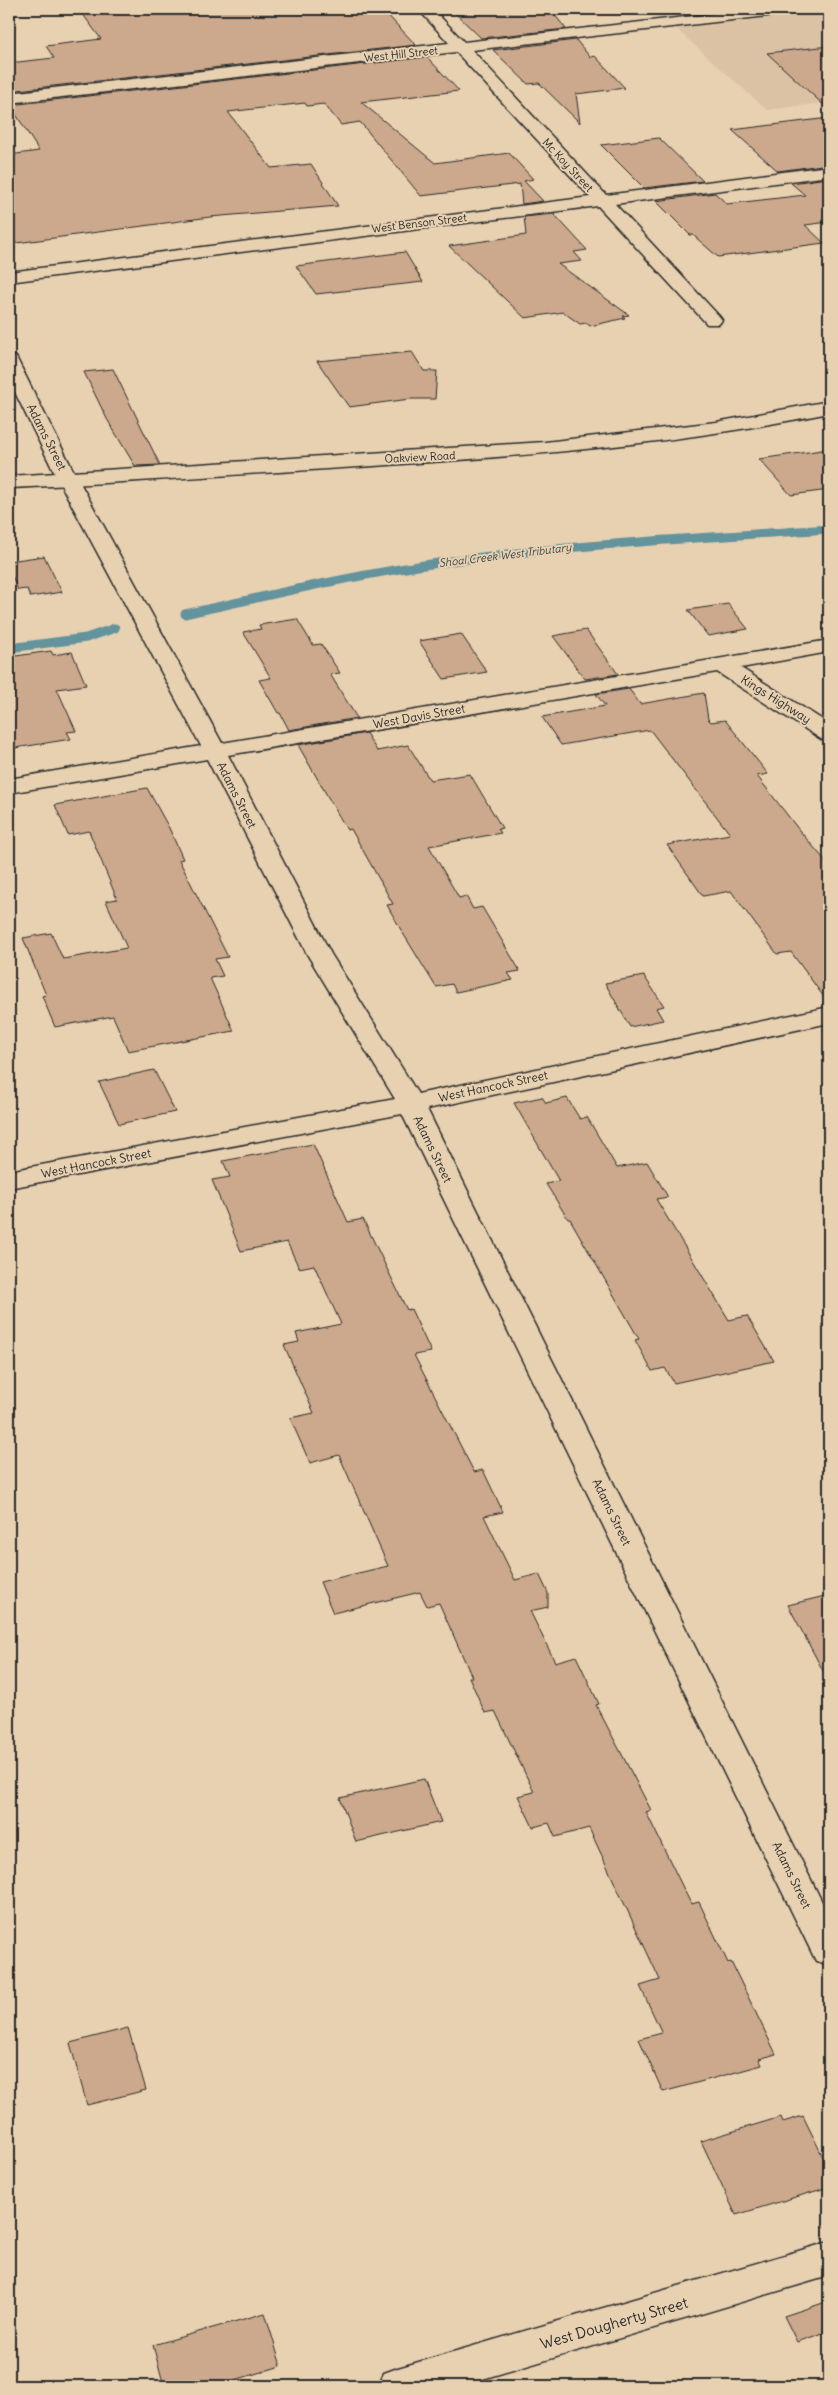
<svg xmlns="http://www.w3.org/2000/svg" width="838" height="2395" viewBox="0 0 838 2395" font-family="Delius,sans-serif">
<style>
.built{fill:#dbc2a4}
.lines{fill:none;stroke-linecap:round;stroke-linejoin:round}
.stream{stroke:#63939c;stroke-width:9}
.building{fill:#cca98c;stroke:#2b2b2b}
.street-casing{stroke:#2b2b2b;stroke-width:3}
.secondary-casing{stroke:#2b2b2b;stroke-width:3}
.street{fill:#e7d1b1;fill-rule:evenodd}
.secondary{fill:#e7d1b1;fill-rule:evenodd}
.labels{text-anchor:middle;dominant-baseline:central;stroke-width:4;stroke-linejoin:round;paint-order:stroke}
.far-street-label{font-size:11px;fill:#2b2b2b;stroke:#e7d1b1}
.far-water-label{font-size:11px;font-style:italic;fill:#394547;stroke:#e7d1b1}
.street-label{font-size:12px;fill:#2b2b2b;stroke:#e7d1b1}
.near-street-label{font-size:15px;fill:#2b2b2b;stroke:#e7d1b1}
</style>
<rect width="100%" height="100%" fill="#e7d1b1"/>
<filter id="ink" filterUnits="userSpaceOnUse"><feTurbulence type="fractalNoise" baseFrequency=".02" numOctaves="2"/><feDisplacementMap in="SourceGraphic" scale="10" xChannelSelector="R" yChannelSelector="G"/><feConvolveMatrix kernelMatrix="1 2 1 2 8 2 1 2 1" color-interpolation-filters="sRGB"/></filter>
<g filter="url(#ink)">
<path class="built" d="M801,9H829V102L767,110L671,24Z"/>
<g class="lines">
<path class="stream" d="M185,614C271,595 357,574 445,562C572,544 701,538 829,529
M9,648L86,638L115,628"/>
</g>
<path class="building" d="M79,9H382L416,45L9,91V63L54,58L46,46L101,39Z
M451,9H550L566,29L481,38Z
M576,40L590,57L595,56L625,88L576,94L580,123L539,83L528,84L493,50Z
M829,46V110L767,53Z
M427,57L459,91L361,102L435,163L509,153L533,179L524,181L543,201L522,204L520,184L421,196L360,122L341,125L324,104L307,106L305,103L228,112L271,168L311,164L338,206L210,217L9,244V155L39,151L10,105Z
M829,118V164L778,171L732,130Z
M659,138L703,181L644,188L601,145Z
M829,178V222L805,225L824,243L718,257L693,235H690L656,201L715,193L727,204L805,195L791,183Z
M554,214L587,250L574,252L582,261L558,264L629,315L623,316L625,318L590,326L586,323L580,324L563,312L525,318L449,246L526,235L524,217Z
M405,252L423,282L316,294L296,266Z
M412,352L424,371H437L435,399H410L349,407L317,361Z
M113,369L160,465L135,466L107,419L84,372Z
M829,449V490L791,495L759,459Z
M44,556L62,592L30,597L27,589L18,590L9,569V561Z
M728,604L748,629L708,636L688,610Z
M297,619L313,645L321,644L340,673L330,674L357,718L289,730L280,713H278L259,680L271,678L243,632L261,629L259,625Z
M586,630L618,674L585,679L553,636Z
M461,634L487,672L444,679L419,641Z
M51,651L53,655L72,652L86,685L57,689L76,731L67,732L71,739L9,749V657Z
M629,689L640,704L704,693L708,719L711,722L725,720L768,774L757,776L799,830L829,865V1004L791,952L777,954L731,891L703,896L667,845L730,834L650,730L561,745L542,717L605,706L596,694Z
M366,733L377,751L408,745L430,780L470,774L502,828L498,829L501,833L429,846L459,898L466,896L473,909L482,907L520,971L508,973L513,980L456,992L452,984L436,987L401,930L387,905L393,904L351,829L347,830L298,745Z
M147,788L169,828L183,859L179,860L228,957L215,959L223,976L210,978L234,1031L128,1051L113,1016L55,1027L42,996L46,995L23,938L51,933L63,959L127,948L106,901L117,899L89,831L68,835L55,805Z
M644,976L664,1006L656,1008L663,1020L630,1027L605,983Z
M154,1070L175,1112L119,1124L99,1082Z
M542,1097L546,1103L567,1098L580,1119L587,1117L617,1168L647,1162L668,1197L656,1199L729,1320L747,1316L774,1361L674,1383L665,1368L652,1371L635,1340L639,1339L570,1219H568L546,1184L559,1181L514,1103Z
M313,1144L348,1222L363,1219L407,1310L411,1309L431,1352L414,1355L474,1472L483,1470L503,1512L484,1516L515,1580L539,1574L548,1593V1607L530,1611L555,1662L576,1656L599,1704L596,1705L651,1810L646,1812L691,1904L699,1902L728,1963L731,1962L776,2054L759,2059L762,2065L663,2092L639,2039L662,2033L640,1986L660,1980L589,1828L555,1837L549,1823L533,1827L518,1796L534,1792L495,1711L485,1713L469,1677H472L439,1603L427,1606L420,1592L333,1613L320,1582L388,1566L339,1455L310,1463L290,1418L314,1413L284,1345L299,1342L296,1333L341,1324L314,1265L299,1268L287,1242L241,1251L212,1180L230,1177L223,1161Z
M829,1595V1682L788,1605Z
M424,1779L441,1822L356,1842L340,1798Z
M128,2028L146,2090L87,2105L70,2043Z
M803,2116L829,2169V2187L736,2215L701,2141L781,2117L783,2122Z
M829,2301V2331L797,2342L784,2316Z
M265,2313L281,2366L215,2386H164L153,2345Z"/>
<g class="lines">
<defs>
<path id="street" d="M418,9H433L464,42L756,9H800L798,12L793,13L472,50L606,195L829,166V176L615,204L719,316L722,320L719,324H707L598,206L9,282V272L590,197L456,52L9,103V93L449,43Z
M9,355L16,357L18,361L72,468L222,743L829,640V652L741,668L829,724V741L821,739L717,672L228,755L331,954L418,1094L829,1007V1023L427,1109L829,1916V1965L816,1961L811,1951L402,1114L9,1188V1171L395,1099L307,954L207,759L9,793V779L201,746L52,468L9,380Z
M829,2242V2276L459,2386H378L384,2373L398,2368Z"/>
<path id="secondary" d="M829,401V413C658,448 485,459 311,470C210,476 109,484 9,488V476L545,442L716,422Z"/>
</defs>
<use href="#street" class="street-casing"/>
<use href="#secondary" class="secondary-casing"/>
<use href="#street" class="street"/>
<use href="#secondary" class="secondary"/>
</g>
</g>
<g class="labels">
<g class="far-street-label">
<text transform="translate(401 54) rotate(-6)">West Hill Street</text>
<text transform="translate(568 165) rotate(47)">Mc Koy Street</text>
<text transform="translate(419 223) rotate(-7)">West Benson Street</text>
<text transform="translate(420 457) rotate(-3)">Oakview Road</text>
</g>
<g class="far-water-label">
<text transform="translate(505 555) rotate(-7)">Shoal Creek West Tributary</text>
</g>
<g class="street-label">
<text transform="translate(47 437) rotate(63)">Adams Street</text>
<text transform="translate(776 699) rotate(32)">Kings Highway</text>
<text transform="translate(419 716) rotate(-10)">West Davis Street</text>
<text transform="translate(237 795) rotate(63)">Adams Street</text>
<text transform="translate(493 1086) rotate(-12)">West Hancock Street</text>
<text transform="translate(433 1149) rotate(64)">Adams Street</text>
<text transform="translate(96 1163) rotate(-11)">West Hancock Street</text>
<text transform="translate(612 1512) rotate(64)">Adams Street</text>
<text transform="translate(792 1875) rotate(64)">Adams Street</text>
</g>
<g class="near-street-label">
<text transform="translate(614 2323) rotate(-16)">West Dougherty Street</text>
</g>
</g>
<rect width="838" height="2395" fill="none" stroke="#e7d1b1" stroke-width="30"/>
<rect x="15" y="15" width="808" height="2365" fill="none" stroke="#2b2b2b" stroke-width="2" filter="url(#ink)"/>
</svg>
